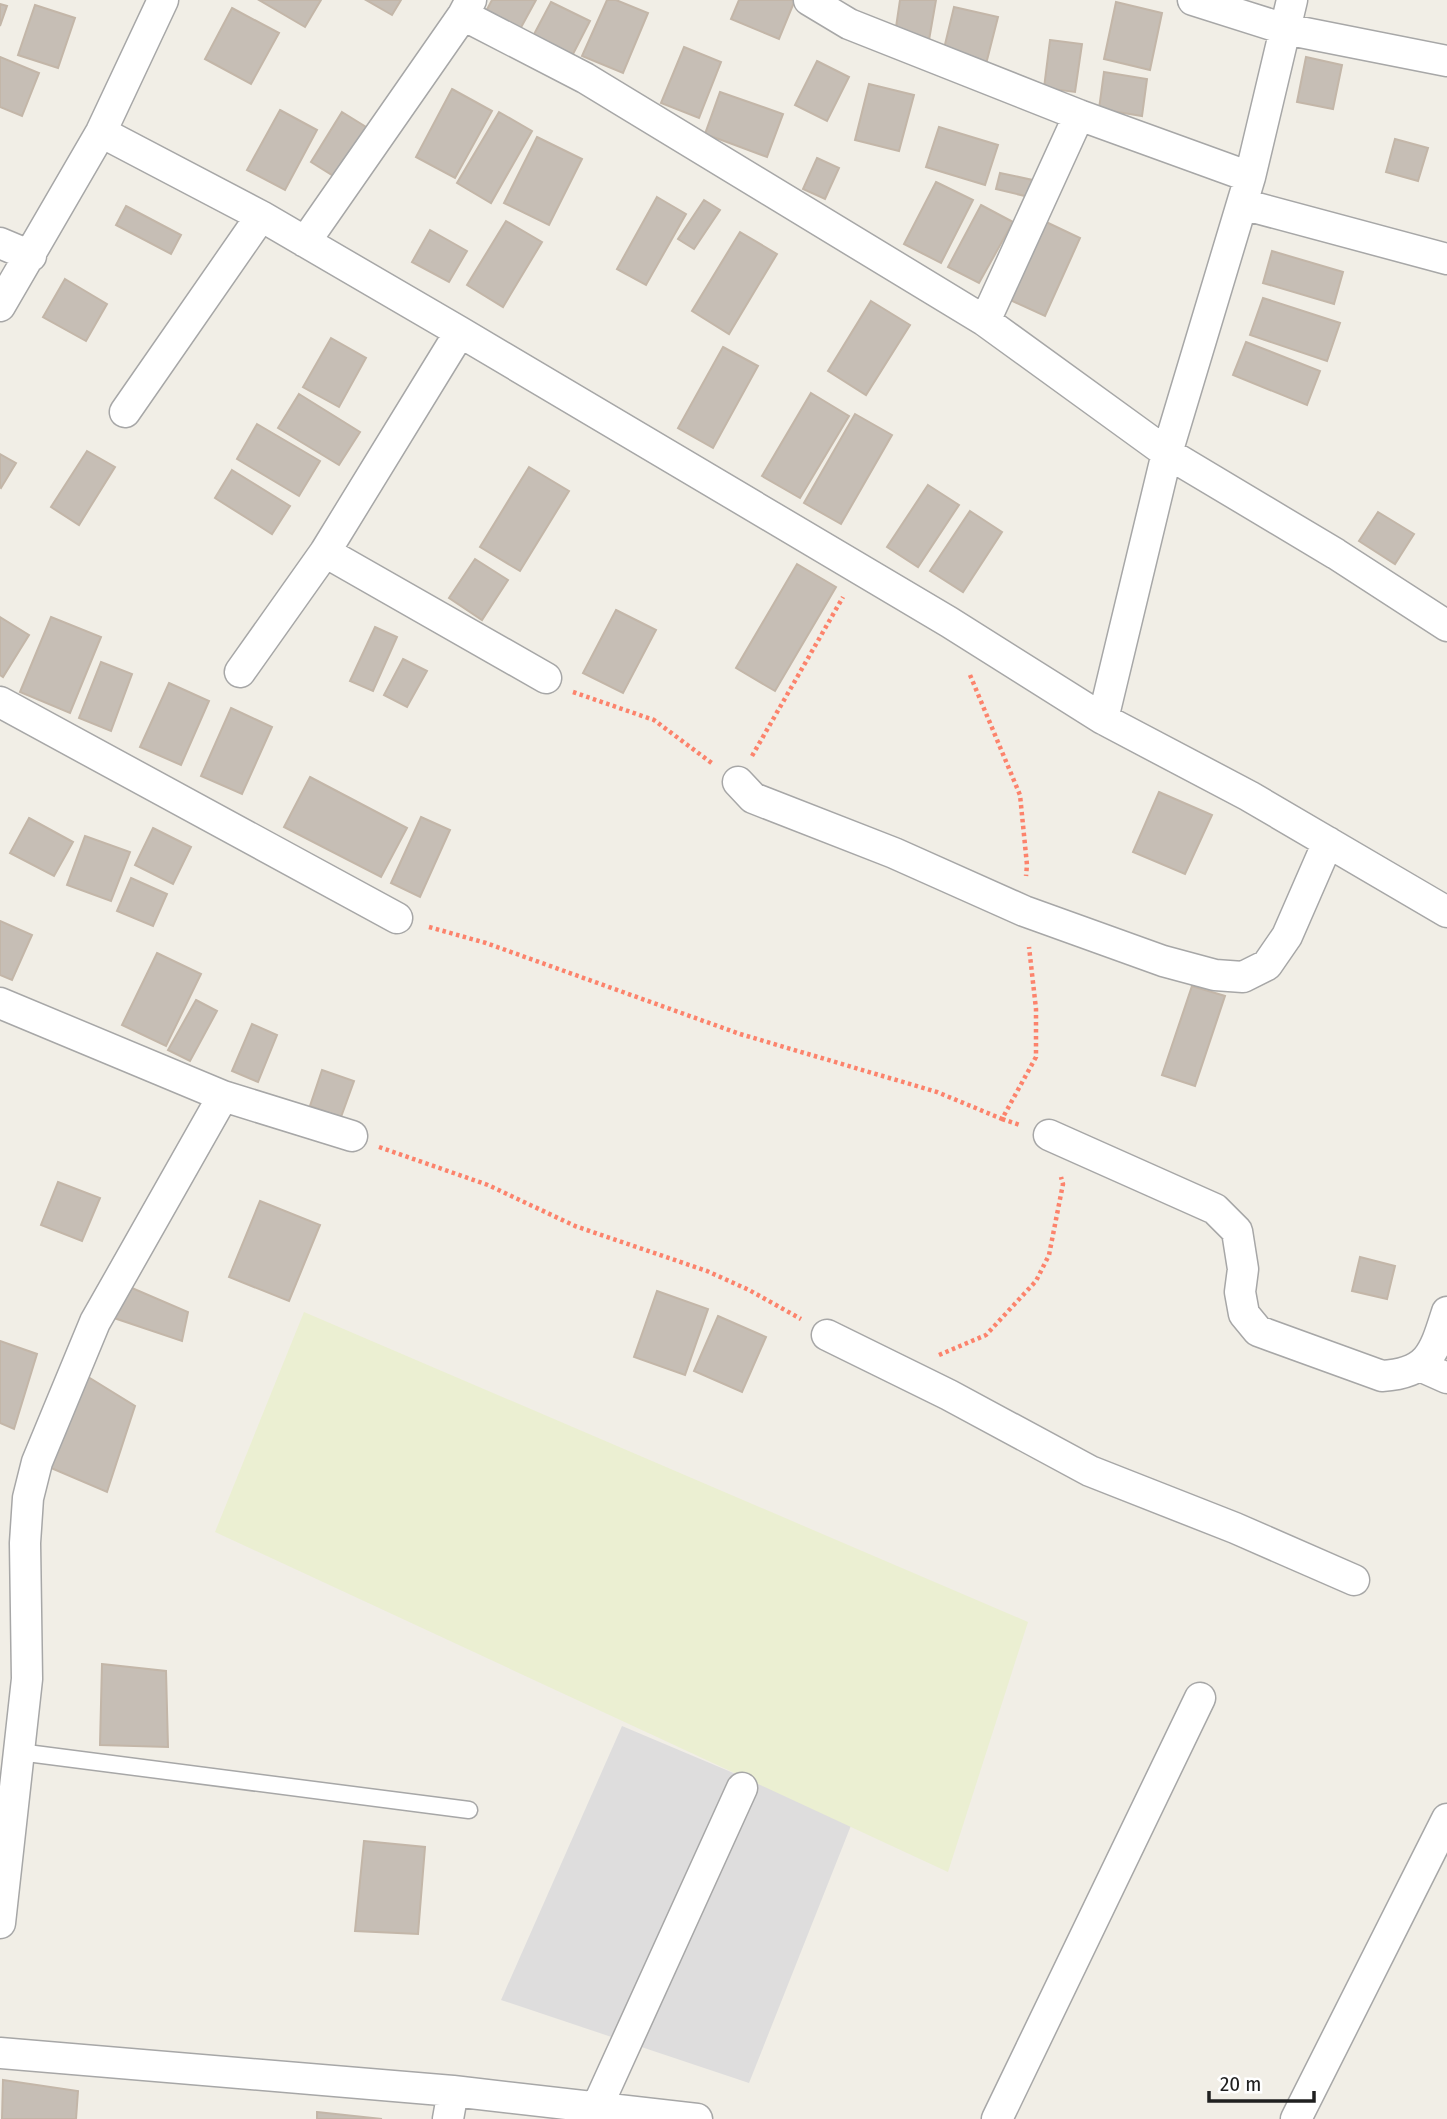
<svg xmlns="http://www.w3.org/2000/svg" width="1447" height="2119" viewBox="0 0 1447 2119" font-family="'Fira Sans Condensed',sans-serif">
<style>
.residential{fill:#dedddd}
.farmland{fill:#ebefd2}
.building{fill:#c6beb5;stroke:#c3b6a8;stroke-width:2}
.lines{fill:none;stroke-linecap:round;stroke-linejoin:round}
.service-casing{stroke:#a7a7a7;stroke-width:19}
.minor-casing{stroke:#a7a7a7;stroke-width:33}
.path{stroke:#fc836c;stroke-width:4.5;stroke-dasharray:3.5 3.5;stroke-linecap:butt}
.service{stroke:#fff;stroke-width:16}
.minor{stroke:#fff;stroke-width:30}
</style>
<rect width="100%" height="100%" fill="#f1eee6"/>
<path class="residential" d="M622,1726L852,1823L749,2083L501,2000Z"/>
<path class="farmland" d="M304,1312L1028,1622L948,1872L215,1532Z"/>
<path class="building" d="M259,0H321L305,27Z
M366,0H401L392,15Z
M492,0H536L518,33L484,15Z
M607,0H616L648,13L623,73L582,56Z
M739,0H795L779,39L731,19Z
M900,0H936L929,40L895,34Z
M551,2L590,21L571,58L532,38Z
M1116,2L1162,13L1150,70L1104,59Z
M0,4L7,6L0,26Z
M35,5L75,18L58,68L18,55Z
M954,7L998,17L985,68L942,57Z
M232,8L279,33L251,84L205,59Z
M1050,40L1082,44L1075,92L1044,88Z
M684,47L721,62L699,118L661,103Z
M0,57L39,73L22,116L0,107Z
M1306,57L1342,65L1333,109L1297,102Z
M817,61L849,77L827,121L795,105Z
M1104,72L1147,79L1142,116L1099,109Z
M869,84L914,95L899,151L855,140Z
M452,89L492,111L455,178L416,157Z
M720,92L783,114L767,157L705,134Z
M280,110L317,130L285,190L247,170Z
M342,112L371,130L340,180L311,162Z
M499,112L532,131L491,203L457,183Z
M939,127L998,145L985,185L926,167Z
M537,137L582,159L549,225L504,203Z
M1395,139L1428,148L1418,181L1386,172Z
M817,158L839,168L825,199L803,189Z
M1000,173L1033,180L1029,197L996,189Z
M936,182L973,200L941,263L904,244Z
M657,197L686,214L646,285L617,269Z
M704,200L720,210L694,249L678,239Z
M981,205L1013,222L979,283L948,267Z
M126,206L181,235L171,254L116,225Z
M506,221L542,242L503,307L467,285Z
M1044,221L1080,238L1045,316L1008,299Z
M430,230L467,251L449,282L412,262Z
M740,232L777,254L729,334L692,311Z
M1272,251L1343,272L1334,304L1263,283Z
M65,279L107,304L86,341L43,317Z
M1263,298L1340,323L1327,361L1250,335Z
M871,301L910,325L866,395L828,371Z
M331,338L366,358L339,407L303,387Z
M1246,342L1320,371L1307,405L1233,375Z
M723,347L758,366L713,448L678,428Z
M811,393L849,416L800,498L762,476Z
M299,394L360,432L339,465L278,428Z
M855,414L892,435L841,524L804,503Z
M257,424L320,461L299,496L237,459Z
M87,451L115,467L79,525L51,507Z
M0,454L16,463L1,488L0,487Z
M529,467L569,491L520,571L480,547Z
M232,470L290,506L272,534L215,498Z
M928,485L959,505L918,567L887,547Z
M970,511L1002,532L963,592L930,571Z
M1378,512L1414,534L1395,564L1359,541Z
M475,559L508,580L482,620L449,598Z
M797,564L836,587L775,691L736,668Z
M616,610L656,630L623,693L583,673Z
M0,617L29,635L3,677L0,675Z
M51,617L101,637L70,713L20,692Z
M375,627L397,637L373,691L350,681Z
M403,659L427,671L407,707L384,695Z
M101,662L132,674L111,731L79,718Z
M169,683L209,701L181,765L140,747Z
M231,708L272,727L242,794L201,776Z
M310,777L407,828L381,877L284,827Z
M1159,792L1212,815L1185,874L1133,852Z
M421,817L450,830L420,897L391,883Z
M29,818L73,842L54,876L10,853Z
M153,828L191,847L173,884L135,865Z
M85,836L130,852L111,901L67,885Z
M131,878L167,894L153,926L117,911Z
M0,921L32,935L12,980L0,975Z
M157,953L201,974L166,1046L122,1025Z
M1192,986L1225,996L1195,1086L1162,1075Z
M196,1000L217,1011L190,1061L168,1050Z
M252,1024L277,1035L258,1082L232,1071Z
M322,1070L354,1081L341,1117L310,1106Z
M58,1182L100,1198L82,1241L41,1225Z
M260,1201L320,1225L289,1301L229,1277Z
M1360,1257L1395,1266L1387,1299L1352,1291Z
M118,1282L188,1312L182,1341L111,1317Z
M657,1291L708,1309L685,1375L634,1357Z
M718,1316L766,1337L742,1392L694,1371Z
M0,1341L37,1354L14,1429L0,1423Z
M85,1375L135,1406L107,1492L37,1462Z
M102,1664L166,1671L168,1747L100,1745Z
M364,1841L425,1847L418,1934L355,1931Z
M3,2080L78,2091L76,2119H2Z
M317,2112L382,2119H317Z"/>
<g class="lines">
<defs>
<path id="service" d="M19,1752L469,1810"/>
<path id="minor" d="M809,0L849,24L1079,115L1250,177
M1193,0L1285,29L1447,61
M463,15L585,78L985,321L1167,453L1336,554L1447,626
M101,132L261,216L460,332L949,622L1103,719L1167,453L1250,177L1292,0
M1242,204L1447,259
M305,242L463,15L471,0
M0,243L31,256
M0,306L101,132L163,0
M985,321L1079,115
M125,412L261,216
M325,552L546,678
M240,672L325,552L460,332
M0,702L397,918
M1103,719L1249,796L1447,912
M738,782L753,798L894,853L1024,911L1163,961L1215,975L1243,977L1267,965L1287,936L1328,842
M0,1003L223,1096L352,1136
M1049,1135L1215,1209L1237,1231L1243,1269L1240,1292L1244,1314L1258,1331L1382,1376C1429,1373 1434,1353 1447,1312
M827,1335L949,1395L1090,1471L1235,1528L1354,1580
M1420,1366L1447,1378
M0,1923L27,1679L25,1543L28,1498L37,1462L95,1322L223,1096
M0,2053L453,2091L697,2119
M597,2107L742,1788
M448,2119L453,2091
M997,2119L1200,1698
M1296,2119L1447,1819"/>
</defs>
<use href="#service" class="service-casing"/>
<use href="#minor" class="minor-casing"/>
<path class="path" d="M970,675L1020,795L1027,865L1026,876
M573,692L654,720L713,764
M752,756L843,597
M429,927L486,943L740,1034L937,1092L1002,1119L1036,1057V1009L1029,947
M1002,1119L1020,1125
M379,1147L488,1185L575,1226L707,1271L749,1290L801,1319
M939,1355L986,1335L1036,1281L1049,1255L1063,1184L1061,1177"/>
<use href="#service" class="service"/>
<use href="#minor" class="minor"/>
</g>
<path d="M1209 2091v10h105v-10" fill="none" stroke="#202020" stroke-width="3.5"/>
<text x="1220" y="2091" font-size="21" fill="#202020" stroke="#ffffff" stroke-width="5" paint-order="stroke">20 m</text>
</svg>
